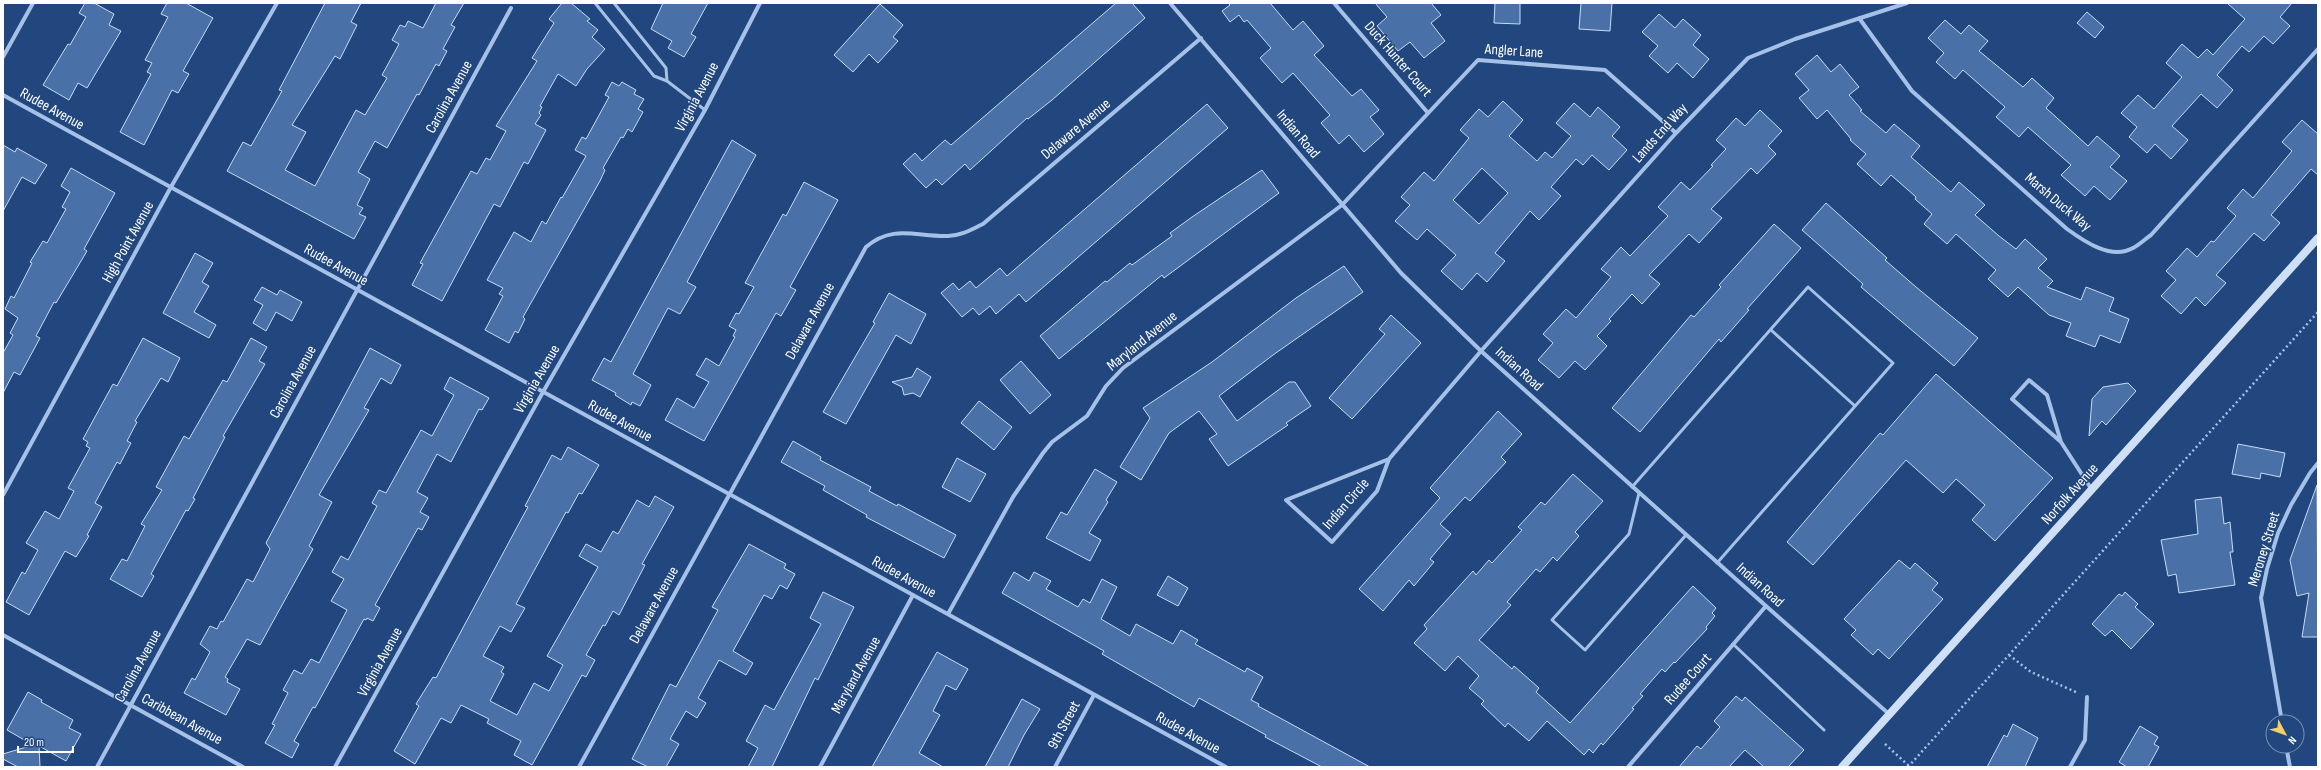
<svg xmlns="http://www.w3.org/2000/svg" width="2321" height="770" viewBox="0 0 2321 770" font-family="'Sofia Sans Condensed',sans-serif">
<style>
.building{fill:#4970a7;stroke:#c8dbf5;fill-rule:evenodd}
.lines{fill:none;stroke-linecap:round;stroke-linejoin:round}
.path{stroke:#a5c1e7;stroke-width:2.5;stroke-dasharray:2 3;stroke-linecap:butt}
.lane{stroke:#a5c1e7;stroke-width:3}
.street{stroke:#a5c1e7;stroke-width:4}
.secondary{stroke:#cfdff6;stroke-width:8}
.labels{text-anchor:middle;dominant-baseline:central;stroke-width:3;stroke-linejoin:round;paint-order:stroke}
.street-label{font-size:15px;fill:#fff;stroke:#21477e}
</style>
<rect width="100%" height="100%" fill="#21477e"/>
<path class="building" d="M85,3H94L114,14L109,25L121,31L87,88L78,83L69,100L43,85L68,44L70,45L86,17L79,13Z
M167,3H186L213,18L183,71L189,74L178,93L172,90L144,145L120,132L151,74L147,72L152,63L145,60L168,17L161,14Z
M325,3H361L351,22L357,25L340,59L335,56L292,125L306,132L285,170L315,186L356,110L365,115L387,78L382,75L399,44L392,40L400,25L405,27L408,21L423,28L436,3H464L451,25L455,27L443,49L447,51L439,66L436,64L419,95L417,94L387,148L375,141L358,172L370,179L357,205L363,208L359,214L366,217L354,239L227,171L243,142L251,146L282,91L279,90Z
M562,3H571L590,19L587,21L598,30L592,37L605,49L587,69L576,86L558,74L540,106L542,107L539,113L541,115L535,124L546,130L528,164L524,162L500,207L494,204L442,301L412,285L423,264L420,263L471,171L477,174L486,158L490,160L506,131L496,126L537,61L532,58L554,23L549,19Z
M663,3H708L691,34L696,37L684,57L668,48L672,41L651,29Z
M1116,3H1132L1145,18L1052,100L1028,119L1027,118L970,170L965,164L942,185L936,179L926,188L903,164L915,153L922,161L945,140L951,145Z
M1228,3H1270L1293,30L1303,21L1324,46L1314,55L1352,96L1361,89L1379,110L1370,117L1384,134L1364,152L1349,135L1339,144L1321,123L1330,115L1293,73L1282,83L1260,58L1271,48L1247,20L1244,22L1239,15L1230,22L1222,11L1230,5Z
M1375,3H1431L1441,15L1431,23L1445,41L1424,58L1410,42L1398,51L1377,26L1387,17Z
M1495,3H1520V24L1494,23Z
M1581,3H1612L1610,31L1579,29Z
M2227,3H2292L2280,17L2290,26L2273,44L2264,36L2249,52L2242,46L2217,75L2233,90L2217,108L2201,94L2172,126L2188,140L2171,159L2155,144L2147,153L2129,137L2137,127L2121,113L2138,95L2154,109L2182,77L2166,63L2182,44L2198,58L2207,49L2213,55L2245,19Z
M880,4L903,25L893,37L898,41L878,63L869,54L853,72L834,55Z
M2087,12L2104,27L2095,38L2077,23Z
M1659,14L1675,28L1683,19L1701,35L1693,45L1709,59L1693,78L1677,63L1668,73L1649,56L1658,46L1642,32Z
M1945,20L1961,34L1969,25L1988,41L1979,51L2023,87L2032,78L2054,98L2046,108L2088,146L2097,136L2120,156L2110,167L2127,181L2110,200L2094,186L2085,196L2061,175L2071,165L2028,127L2019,137L1996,117L2005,107L1963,70L1955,79L1936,62L1944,53L1928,38Z
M1817,55L1831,72L1840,64L1859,87L1849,95L1862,110L1860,111L1886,133L1894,124L1920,146L1911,157L1951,192L1959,182L1985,205L1975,215L1999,236L2016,249L2025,239L2047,259L2038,268L2053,281L2047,287L2081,300L2086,287L2114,298L2109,311L2129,319L2120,343L2100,335L2095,347L2066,336L2071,323L2049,315L2018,287L2008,297L1988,279L1996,270L1956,234L1947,244L1924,224L1932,214L1915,199L1916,197L1891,175L1881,186L1857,164L1866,154L1850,140L1851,139L1827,110L1817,119L1799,98L1809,90L1795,74Z
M612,82L619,86L622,82L636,90L634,94L644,99L638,109L643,112L632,132L628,129L623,138L621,137L603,168L605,170L600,181L523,317L525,319L518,333L515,331L509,343L485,330L503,296L499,294L503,288L487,280L514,232L531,242L542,221L546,224L561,197L562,198L586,156L575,150L582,137L586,139L609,97L605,95Z
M1503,101L1523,120L1509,136L1537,161L1545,152L1552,158L1571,136L1556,123L1574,103L1590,117L1598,107L1620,127L1612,136L1627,150L1609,170L1592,155L1583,165L1576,159L1551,187L1561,196L1539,220L1530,211L1495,253L1505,261L1487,282L1477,273L1462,290L1441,271L1456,255L1427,229L1417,240L1395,221L1410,205L1401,197L1424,172L1434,181L1469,138L1460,130L1479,109L1488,117ZM1482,168L1508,193L1479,224L1453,200Z
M1207,104L1228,128L1026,302L1019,294L996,314L990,306L979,315L973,308L962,317L941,293L953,283L959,290L970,281L976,288L1000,268L1007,276Z
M1760,110L1782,131L1768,146L1776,154L1757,174L1751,168L1711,209L1722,218L1699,243L1689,234L1649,275L1660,284L1642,304L1632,294L1609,319L1611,321L1597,336L1607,346L1585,370L1575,361L1559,378L1538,360L1553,343L1543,334L1566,309L1576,318L1611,277L1601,269L1621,247L1630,256L1668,216L1658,207L1681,182L1690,190L1713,166L1711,165L1726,149L1716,140L1736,118L1745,126Z
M2302,120L2318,134V175L2311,169L2271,215L2280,223L2264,241L2254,233L2216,275L2226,283L2205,306L2196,297L2181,314L2161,296L2176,280L2166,271L2187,248L2197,257L2211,241L2214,242L2236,216L2227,208L2243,189L2253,198L2292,151L2282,142Z
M732,140L756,155L687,282L696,287L680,314L668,308L633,374L651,385L640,406L632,402L631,405L615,395L616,393L592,380L604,358L611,362Z
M3,145L15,152L17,148L47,165L35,184L22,177L3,211Z
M71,168L115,193L84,249L87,251L56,303L54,302L36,336L40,338L20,375L14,372L3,393V353L13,335L10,333L18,318L5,309L11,296L14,298L32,263L30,262L43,241L47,243L66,209L62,207L70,192L61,186Z
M1262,170L1279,193L1164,278L1162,275L1059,359L1040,336L1105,281L1107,282L1130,263L1132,265L1172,236L1170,233L1192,217Z
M804,182L838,200L790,287L796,290L781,316L776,313L704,441L665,420L677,398L694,408L709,382L696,375L706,358L719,366L735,337L733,336L736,330L729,326L736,313L739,314L754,287L745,283L783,214L786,216Z
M1826,203L1887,258L1885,260L1916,287L1978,338L1954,366L1861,287L1863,284L1802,230Z
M1774,224L1801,248L1747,309L1749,310L1721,342L1719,339L1640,432L1612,408L1691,315L1694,317L1721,287L1719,285Z
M195,253L213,263L202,282L209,286L194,312L216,325L209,338L163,313Z
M1344,266L1363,292L1273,355L1219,396L1237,421L1289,382H1295L1311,406L1286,423L1288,425L1228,466L1209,439L1217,434L1199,411L1169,433L1141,480L1120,467L1150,418L1143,408L1212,362L1296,298Z
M262,287L277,295L280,290L302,302L292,321L276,312L266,331L253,323L263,305L254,300Z
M889,293L926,314L911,344L896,335L846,424L823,412L875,323L873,322Z
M1391,315L1421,343L1352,419L1329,398L1385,334L1379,329Z
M143,338L180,358L168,382L161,378L135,421L137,422L127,441L131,443L120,464L117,462L95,503L102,507L87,535L89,536L76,557L65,551L29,615L6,602L22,572L25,574L38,550L26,543L45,511L59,519L74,491L68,488L90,448L86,446L88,442L83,439L113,384L117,386Z
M251,338L267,347L259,361L265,364L223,436L225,437L193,498L195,499L188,511L186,510L151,574L154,576L142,597L110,579L122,559L127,561L145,526L141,524L162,490L156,487L184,436L189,439L223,380L227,382Z
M370,348L401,365L391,384L381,378L364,408L369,410L319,495L332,502L309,546L313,549L260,645L247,639L225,677L228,679L227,682L240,689L226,715L184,693L192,678L195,680L210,652L200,644L210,626L217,629L221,621L223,622L247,579L253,582L270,549L266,543Z
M1021,361L1051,395L1030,414L1000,380Z
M917,368L931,377L920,397L913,393L904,395L902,387L892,382L912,377Z
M1936,374L2053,478L1995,541L1972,520L1985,505L1963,485L1956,479L1943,493L1906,460L1813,565L1787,542L1880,433L1883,435Z
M450,377L489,398L482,410L479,409L451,462L437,454L417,492L428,498L420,512L429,517L422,530L418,528L375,605L380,608L373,621L367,618L366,620L364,619L315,708L313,707L294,741L299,744L292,758L265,743L275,725L272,724L288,693L283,690L294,670L302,674L311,659L319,663L347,610L331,601L344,579L332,572L341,556L348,560L377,506L372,503L379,490L386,493L421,430L432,436L454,395L444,389Z
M2128,383L2136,391L2106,425L2102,421L2089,436L2092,399L2103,387Z
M979,401L1012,427L994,450L961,423Z
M1498,411L1522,434L1501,457L1506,462L1470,501L1465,497L1440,524L1451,534L1430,559L1434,562L1414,586L1409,580L1383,611L1359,589L1440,498L1430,488Z
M793,441L821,457L820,460L871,487L869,491L897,506L898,504L956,535L944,558L866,517L867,515L823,490L825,486L781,462Z
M2238,444L2285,453L2280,477L2261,473L2260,479L2232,474Z
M568,447L599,465L582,494L579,493L568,513L566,512L516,604L525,608L511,632L500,626L483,656L504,667L501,672L504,674L490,701L517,715L534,683L549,691L563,665L547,656L598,567L579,556L586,544L601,552L613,531L618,534L637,500L649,507L655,496L674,507L642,564L645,565L619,615L613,611L605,626L603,625L586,655L595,660L586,677L582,675L532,765L514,755L521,741L487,723L489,719L461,705L451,723L441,718L415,764L394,751L419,706L416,704L433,677L436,678L523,516L528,507L525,506L552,455L561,460Z
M957,458L986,474L970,502L942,487Z
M1095,469L1117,482L1106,500L1108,502L1089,533L1101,540L1090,561L1046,538L1061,512L1067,515Z
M1573,474L1603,501L1575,532L1579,536L1557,561L1553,557L1540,572L1536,569L1507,602L1511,605L1479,640L1512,669L1514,666L1539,688L1536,692L1570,723L1693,586L1716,608L1712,613L1715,616L1706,627L1707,629L1675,663L1674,662L1665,672L1662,669L1640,694L1643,696L1632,708L1634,709L1603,745L1601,743L1593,753L1589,749L1584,755L1547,721L1529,741L1508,723L1505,727L1481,704L1484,701L1469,688L1479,676L1458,656L1445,671L1414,643L1427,629L1424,625L1473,571L1476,575L1489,560L1492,563L1522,530L1518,527L1541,502L1545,505Z
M2317,485L2318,637H2302L2309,593L2297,596L2290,560Z
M2221,497L2224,524L2230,522L2233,552H2230L2235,585L2179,593L2176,574L2168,576L2161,540L2198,534L2195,500Z
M749,544L786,564L784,568L795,574L787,589L780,585L772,599L764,595L733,651L753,663L746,675L719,660L698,698L706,703L697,718L686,711L670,739L679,744L666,767H648L632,759L670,684L676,687L718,610L712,607Z
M1899,560L1910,569L1915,563L1938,583L1932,590L1943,599L1889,659L1878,649L1873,655L1851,635L1856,630L1844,619Z
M1014,572L1029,581L1034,572L1051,581L1046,589L1078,607L1083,599L1090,603L1102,579L1117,587L1101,619L1130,636L1136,624L1173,644L1181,630L1198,640L1195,644L1245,672L1247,668L1263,677L1251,700L1259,704L1258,706L1370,767H1322L1265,737L1266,735L1199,698L1194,707L1102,654L1104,651L1002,593Z
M1168,576L1188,588L1178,606L1157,595Z
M823,592L854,607L818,680L815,678L772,767H748L758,748L746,741L765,705L774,710L821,624L810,618Z
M2125,592L2138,604L2135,607L2154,624L2131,649L2112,630L2105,636L2092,624L2119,594L2122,596Z
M937,652L968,669L956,690L946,685L933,711L940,715L919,753L943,767H872Z
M28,692L42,700L41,702L73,720L69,728L81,734L66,761L39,746L40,767H18L3,759V754L33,745L7,730Z
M1736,696L1742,701L1745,697L1804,750L1788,767H1764L1745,750L1729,767H1679L1697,746L1701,749L1720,727L1714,721Z
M1022,699L1040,709L1024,735L1008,767H985Z
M2013,724L2038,738L2025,767H1987L2004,735L2007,737Z
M2140,726L2158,737L2154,744L2159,747L2148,767H2127L2119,762Z"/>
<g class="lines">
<path class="path" d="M2009,655L2031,672L2078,693
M1885,744L1909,766
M1908,767L2318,312"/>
<path class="lane" d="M595,3L654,76L667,81L705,110
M614,3L666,68L667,81
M1771,330L1855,406
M1632,487L1808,287L1893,363L1717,563
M1639,493L1629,534L1552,620L1585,650L1686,535
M1733,644L1824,730"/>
<path class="street" d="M1170,3L1401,273L1481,351L1766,606L1889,714
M1334,3L1428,113
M1859,18L1912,91L2067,229C2085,242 2111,260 2133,248C2139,245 2145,239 2151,235L2318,49
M3,57L33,3
M3,95L1226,767
M2061,442L2012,399L2029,380L2047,395L2061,442L2092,490
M1389,459L1377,491L1332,542L1286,500L1389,459L1481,351L1676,133L1748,58L1795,39L1907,3
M3,495L171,187L277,3
M948,614L1013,497L1043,453L1052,442L1087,416L1106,386L1123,368L1342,205L1478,60L1605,70L1676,133
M3,635L243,767
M2282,722L2261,598L2267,569L2278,533L2291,505L2310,473L2318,463
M2286,746L2290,767
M97,767L511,8
M335,767L543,392L705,110L760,3
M579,767L866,247C893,224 916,237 948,236C961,236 972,229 983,224L1201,38
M820,767L913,595
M1055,767L1094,695
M1628,767L1766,606
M2070,767L2085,740L2087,697"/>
<path class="secondary" d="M1842,767L2318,238"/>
</g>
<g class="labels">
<g class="street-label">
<text transform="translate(1514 51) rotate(4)">Angler Lane</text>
<text transform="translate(1398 59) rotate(49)">Duck Hunter Court</text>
<text transform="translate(449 97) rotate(-61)">Carolina Avenue</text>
<text transform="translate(697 97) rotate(-62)">Virginia Avenue</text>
<text transform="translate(52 109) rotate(29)">Rudee Avenue</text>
<text transform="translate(1076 129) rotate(-40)">Delaware Avenue</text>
<text transform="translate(1660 133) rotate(-48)">Lands End Way</text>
<text transform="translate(1298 134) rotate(50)">Indian Road</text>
<text transform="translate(2058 202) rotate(40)">Marsh Duck Way</text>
<text transform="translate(128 242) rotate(-61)">High Point Avenue</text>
<text transform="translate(336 265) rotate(29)">Rudee Avenue</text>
<text transform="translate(810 321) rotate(-61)">Delaware Avenue</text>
<text transform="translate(1142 341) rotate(-39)">Maryland Avenue</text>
<text transform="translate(1519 369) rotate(42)">Indian Road</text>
<text transform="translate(537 379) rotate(-60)">Virginia Avenue</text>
<text transform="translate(293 382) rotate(-61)">Carolina Avenue</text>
<text transform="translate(620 421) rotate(29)">Rudee Avenue</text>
<text transform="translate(2070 494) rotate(-48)">Norfolk Avenue</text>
<text transform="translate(1346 504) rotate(-49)">Indian Circle</text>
<text transform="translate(2264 549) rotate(-73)">Meroney Street</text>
<text transform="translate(904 577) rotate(29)">Rudee Avenue</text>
<text transform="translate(1760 585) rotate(42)">Indian Road</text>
<text transform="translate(654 605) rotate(-61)">Delaware Avenue</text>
<text transform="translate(380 662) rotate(-61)">Virginia Avenue</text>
<text transform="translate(138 666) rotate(-61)">Carolina Avenue</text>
<text transform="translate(856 675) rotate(-61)">Maryland Avenue</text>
<text transform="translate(1688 679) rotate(-49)">Rudee Court</text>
<text transform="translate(182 719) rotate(29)">Caribbean Avenue</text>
<text transform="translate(1064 725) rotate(-62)">9th Street</text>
<text transform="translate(1188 733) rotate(29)">Rudee Avenue</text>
</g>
</g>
<rect width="2321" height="770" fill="none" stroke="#ffffff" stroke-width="8"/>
<g transform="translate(2285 734) rotate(131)"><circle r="19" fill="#21477e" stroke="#7a91b2"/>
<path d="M0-3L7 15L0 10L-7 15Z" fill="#f4ce66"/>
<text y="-6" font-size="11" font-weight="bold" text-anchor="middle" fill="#ffffff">N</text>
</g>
<path d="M18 746v6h55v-6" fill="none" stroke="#ffffff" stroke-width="2"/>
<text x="24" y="746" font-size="12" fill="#ffffff" stroke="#21477e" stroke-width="3" paint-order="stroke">20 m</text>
</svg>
